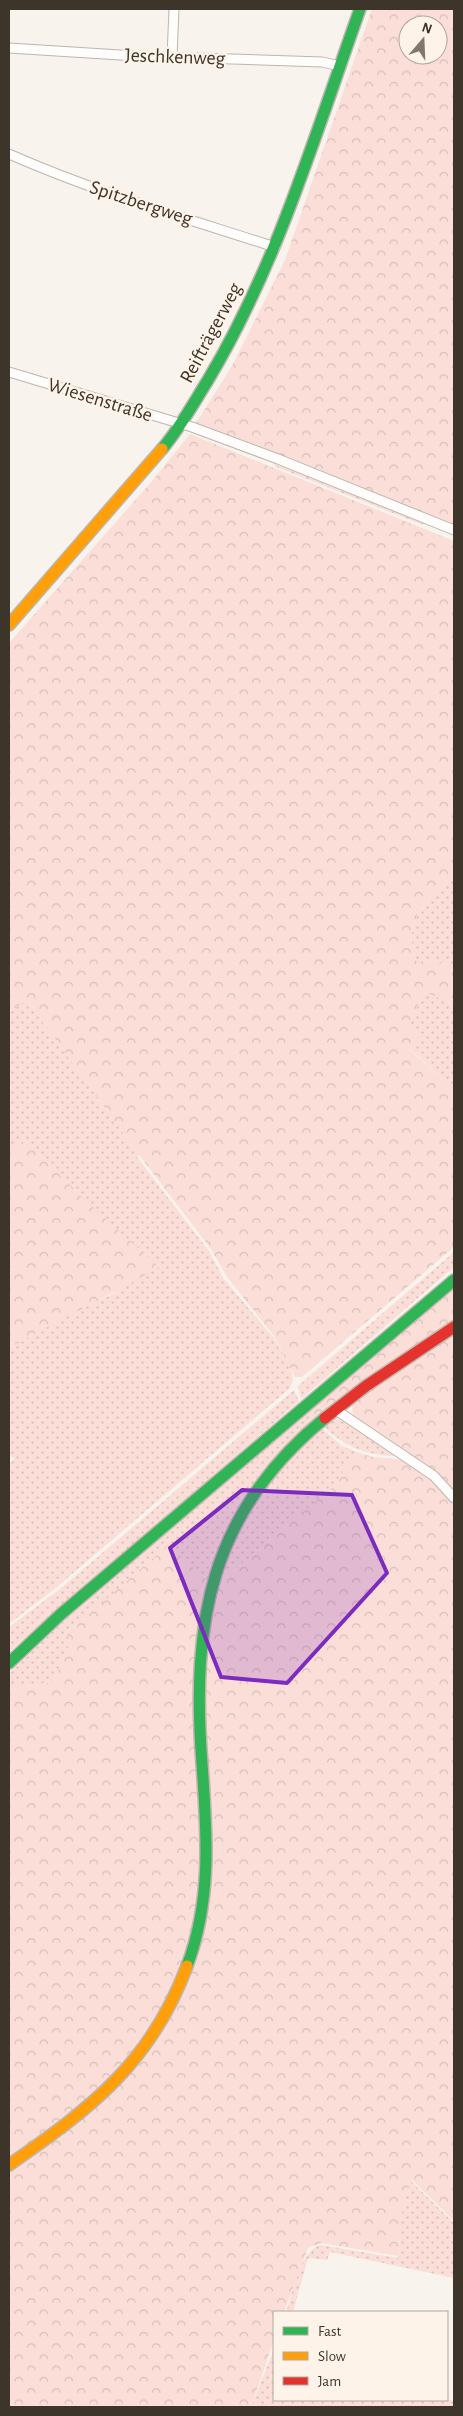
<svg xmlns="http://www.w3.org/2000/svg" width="463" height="2416" viewBox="0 0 463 2416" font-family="'Alegreya Sans',sans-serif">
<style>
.grass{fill:url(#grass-dots)}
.forest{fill:url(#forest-crowns);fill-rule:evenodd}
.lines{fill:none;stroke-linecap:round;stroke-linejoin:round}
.street-casing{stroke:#bdb6af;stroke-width:11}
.fast-casing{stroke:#bdb6af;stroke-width:14}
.slow-casing{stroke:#bdb6af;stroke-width:14}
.jam-casing{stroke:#bdb6af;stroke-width:14}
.street{stroke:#fefdfc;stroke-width:9}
.fast{stroke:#30b455;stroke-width:11}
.slow{stroke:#ff9f0a;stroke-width:11}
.jam{stroke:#e5322d;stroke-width:11}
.marked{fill:#7b2cbf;fill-opacity:0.2;stroke:#7b2cbf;stroke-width:4;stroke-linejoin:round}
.labels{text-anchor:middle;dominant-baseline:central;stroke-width:5;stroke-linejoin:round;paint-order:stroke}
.street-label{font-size:20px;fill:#3e352a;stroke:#fdf3e8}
</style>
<defs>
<pattern id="grass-dots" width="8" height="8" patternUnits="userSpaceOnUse" patternTransform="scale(1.25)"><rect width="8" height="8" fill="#faded7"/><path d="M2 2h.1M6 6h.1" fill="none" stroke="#d7bfb9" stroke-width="1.8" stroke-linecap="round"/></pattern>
<pattern id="forest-crowns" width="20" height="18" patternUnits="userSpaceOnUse" patternTransform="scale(1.25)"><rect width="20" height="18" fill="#faded7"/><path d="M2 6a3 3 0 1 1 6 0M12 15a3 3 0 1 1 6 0" fill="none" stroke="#d7bfb9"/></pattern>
</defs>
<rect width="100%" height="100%" fill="#f8f3ed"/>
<path class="grass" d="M277,461L425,521L423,525L274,466Z
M454,879V972L443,962L416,961C414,953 411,942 412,934C415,910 434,889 454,879Z
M426,992L454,1005V1089L409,1048L408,1023Z
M27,1000L139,1155L137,1157L209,1251L224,1279L273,1337L289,1364L293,1378L290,1388L58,1586L9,1624V1464L14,1459L9,1454V1348L64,1317L115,1293L87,1202L25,1140L9,1149V1089H11L9,1078V1012Z
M454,1252V1267L301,1399L298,1386Z
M294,1390L299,1401L9,1652V1627L60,1589Z
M309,1412L314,1418L292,1440L207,1581L168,1546L70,1643L53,1682L16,1687L9,1691V1673L66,1619Z
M333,1417L357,1428L399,1456C369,1456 342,1447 322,1424Z
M319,1426L342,1446L357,1452L332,1488L214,1587L229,1547L267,1480Z
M411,2181L454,2223V2278L330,2252L327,2260L308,2258L293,2312H286C293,2293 300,2250 321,2245L398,2258L403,2204Z
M274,2349V2400L447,2399L454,2401V2407H251Z"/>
<path class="forest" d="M372,9H454V526L196,423L232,366L285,260ZM408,25H438V55H408Z
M190,434L454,541V879C434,889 415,910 412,934C411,942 414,953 416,961L443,962L454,972V1005L426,992L408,1023L421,1041L409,1049L454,1089V1247L302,1377H295L274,1336L227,1277L211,1249L139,1155L27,1000L9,1012V643L153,480Z
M25,1140L87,1202L159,1267C110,1296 58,1320 9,1348V1149Z
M454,1287V1320L314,1418L309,1412Z
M454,1332V2221L412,2180L403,2204L398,2256L321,2243L308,2248L284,2312H274V2340L251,2407H9V1691L16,1687L53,1682L70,1643L67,1634L168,1545L214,1587L332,1488L357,1452L373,1457L406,1460L353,1418L352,1402Z"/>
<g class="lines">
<defs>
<path id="street" d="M9,48L136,56L322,62L340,66
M172,57L174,9
M9,154C95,192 185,218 275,247
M9,372L192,427L278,459L454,530
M336,1410L434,1476L454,1498"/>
<path id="fast" d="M162,449C180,428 193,404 208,380C277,265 315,135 360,9
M9,1663L61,1614L454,1280
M187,1966C212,1900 207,1833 202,1764C191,1622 210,1512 325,1418"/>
<path id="slow" d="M9,625L162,449
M9,2165C91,2108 151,2063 187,1966"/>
<path id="jam" d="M325,1418L366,1386L454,1327"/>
</defs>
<use href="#street" class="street-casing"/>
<use href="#fast" class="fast-casing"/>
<use href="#slow" class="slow-casing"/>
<use href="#jam" class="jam-casing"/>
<use href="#street" class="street"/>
<use href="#fast" class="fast"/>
<use href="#slow" class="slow"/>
<use href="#jam" class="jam"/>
</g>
<path class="marked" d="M242,1490L352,1495L387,1573L287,1683L221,1677L170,1548Z"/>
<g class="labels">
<g class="street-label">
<text transform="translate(175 57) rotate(2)">Jeschkenweg</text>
<text transform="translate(141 203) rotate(18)">Spitzbergweg</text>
<text transform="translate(211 333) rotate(-62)">Reifträgerweg</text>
<text transform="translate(100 400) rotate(17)">Wiesenstraße</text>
</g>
</g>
<rect width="463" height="2416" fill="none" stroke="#3e352a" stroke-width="20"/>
<rect x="273" y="2311" width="175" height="90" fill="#fdf3e8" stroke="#b1a79c"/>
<rect x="283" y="2327" width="25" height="8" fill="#30b455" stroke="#b1a79c"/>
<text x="318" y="2336" font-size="15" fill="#3e352a">Fast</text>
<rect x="283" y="2352" width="25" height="8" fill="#ff9f0a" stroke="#b1a79c"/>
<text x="318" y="2361" font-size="15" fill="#3e352a">Slow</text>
<rect x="283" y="2377" width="25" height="8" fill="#e5322d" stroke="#b1a79c"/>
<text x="318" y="2386" font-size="15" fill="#3e352a">Jam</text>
<g transform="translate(423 40) rotate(19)"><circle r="24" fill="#fdf3e8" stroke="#b1a79c"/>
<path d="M0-4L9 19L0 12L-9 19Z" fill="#7f786e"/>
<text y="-8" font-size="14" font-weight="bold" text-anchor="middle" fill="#3e352a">N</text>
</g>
</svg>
